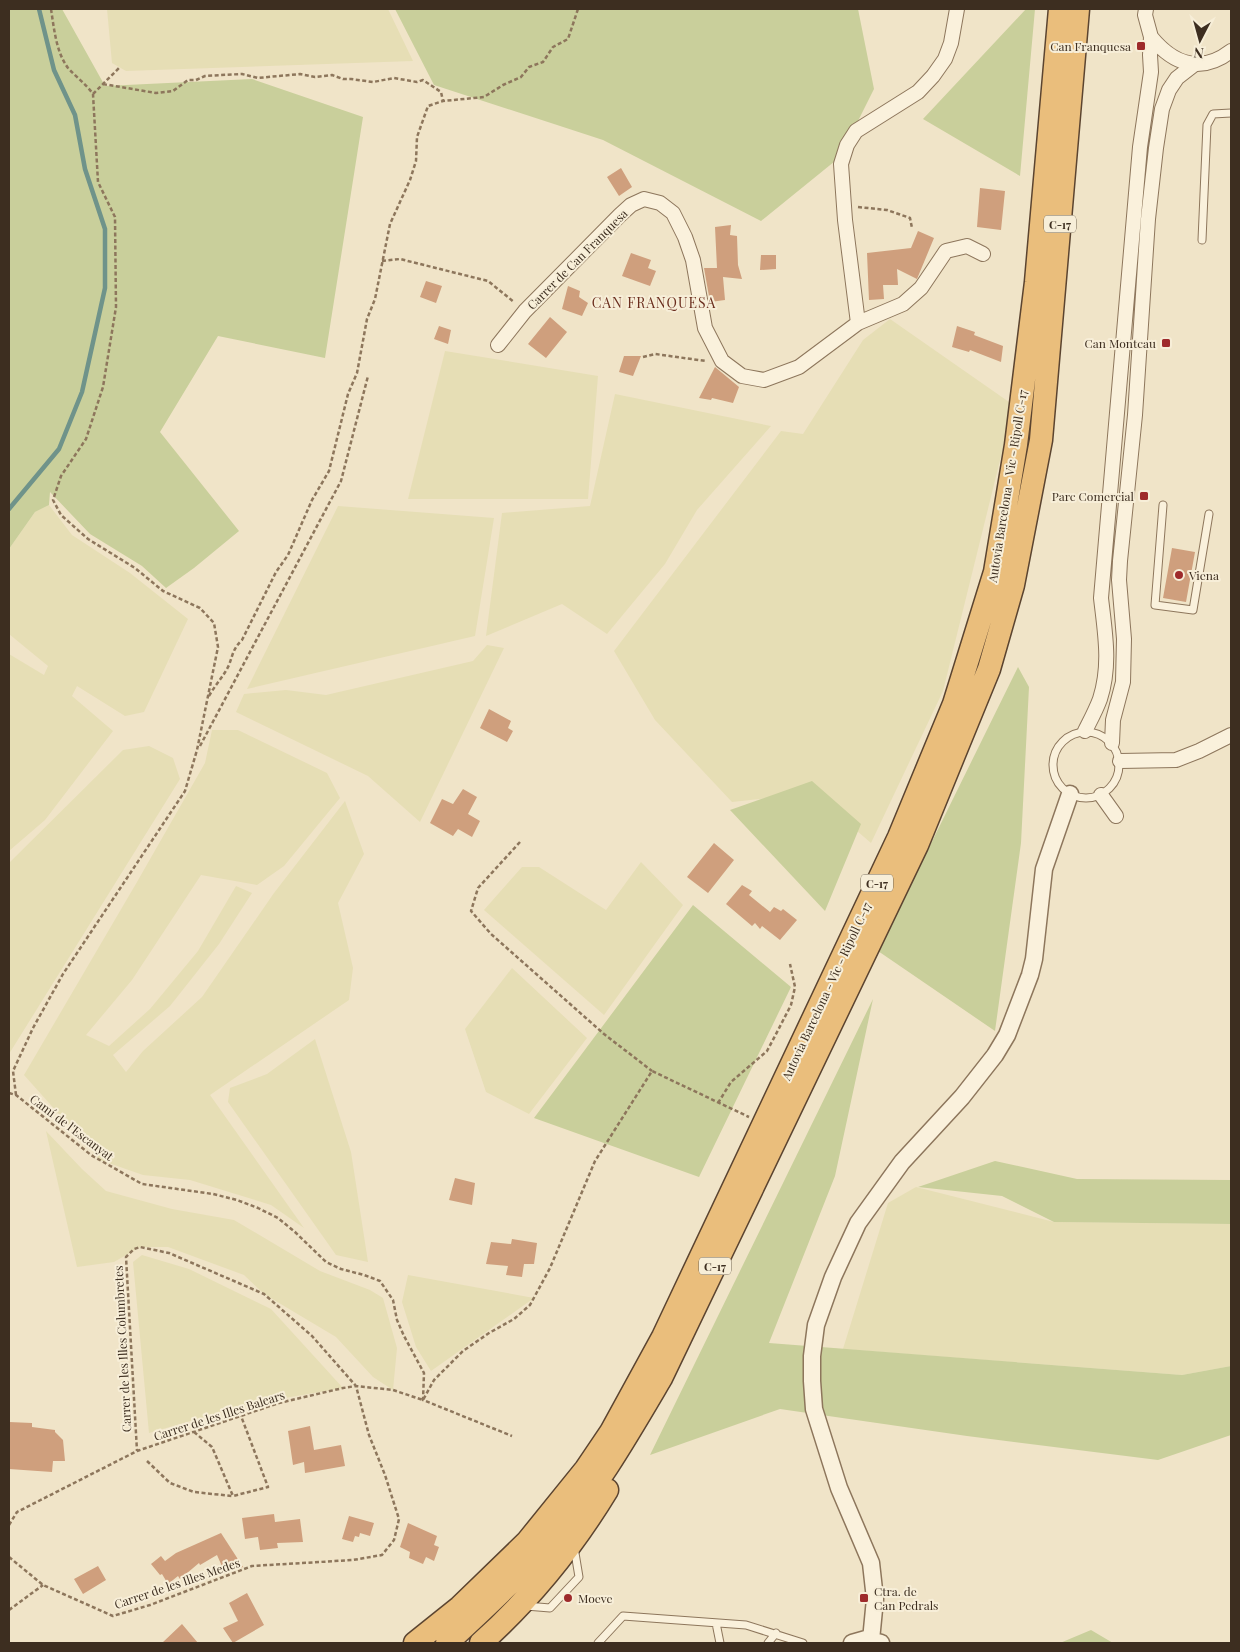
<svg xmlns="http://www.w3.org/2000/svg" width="1240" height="1652" viewBox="0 0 1240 1652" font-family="'Playfair Display',serif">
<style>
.farmland{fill:#e6deb5}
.green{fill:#c9cf9b}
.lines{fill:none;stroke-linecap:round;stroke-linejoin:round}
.stream{stroke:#6f938a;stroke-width:4.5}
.building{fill:#cf9f7d}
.service-casing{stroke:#8d765c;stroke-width:9}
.minor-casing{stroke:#8d765c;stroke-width:16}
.tertiary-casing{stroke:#8d765c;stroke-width:19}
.trunk-casing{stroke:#5b4430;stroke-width:25}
.path{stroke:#8d765c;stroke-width:2.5;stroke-dasharray:4 2.5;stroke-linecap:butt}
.service{stroke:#faf1dc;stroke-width:7}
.minor{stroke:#faf1dc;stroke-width:14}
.tertiary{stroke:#faf1dc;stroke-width:16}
.trunk{stroke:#eabe7c;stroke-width:22}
.poi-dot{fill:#9e2a2b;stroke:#f7eed8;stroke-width:2}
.labels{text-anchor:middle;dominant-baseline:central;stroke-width:4;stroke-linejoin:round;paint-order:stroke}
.shield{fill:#f7eed8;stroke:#756857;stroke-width:1}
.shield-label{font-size:11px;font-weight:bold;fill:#3d2e20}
.poi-label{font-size:12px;fill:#3d2e20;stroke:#f7eed8;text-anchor:end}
.street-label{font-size:12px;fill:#3d2e20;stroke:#f7eed8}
.neighbourhood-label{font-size:14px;letter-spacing:1px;fill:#6b2e1e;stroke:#f7eed8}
</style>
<rect width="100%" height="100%" fill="#f0e4c8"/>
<path class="farmland" d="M107,9H388L413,61L126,71L112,63Z
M890,319L1009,402L1008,428L943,691L871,843L813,793L732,802L655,720L614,651L781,431L803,434L863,340Z
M445,351L598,376L588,499H408Z
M615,394L771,426L697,510L665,564L607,634L562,604L486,636L502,513L590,506Z
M49,505L72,535L130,573L188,619L144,712L125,716L77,686L72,696L113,731L45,820L9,851V654L44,675L48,666L9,634V549L35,512Z
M338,506L494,518L475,636L247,689Z
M487,645L504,648L420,822L368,776L236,712L244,694L286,690L326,695L473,661Z
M212,730H238L327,773L340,798L284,866L257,885L201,875L132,980L86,1035L109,1046L150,1009L198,951L236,886L252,893L219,944L170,1006L113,1055L126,1072L143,1051L202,997L274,893L345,801L364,854L338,903L353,968L349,1000L210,1095L304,1228L271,1205L190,1180L143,1175L100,1160L24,1075L137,882L205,763Z
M149,746L173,758L180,779L9,1054V863L123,750Z
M641,862L683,905L604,1015L484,910L522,867H539L606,910Z
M512,968L587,1038L529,1114L486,1092L465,1029Z
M315,1039L351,1152L368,1262L336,1255L228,1102L230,1088L267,1074Z
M46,1131L82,1169L106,1191L172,1209L234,1220L320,1271L370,1290L383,1298L397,1348L393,1390L373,1377L336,1337L264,1294L244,1275L168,1247H140L114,1262L77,1267Z
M916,1187L1054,1222L1231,1224V1366L1182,1375L843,1349L888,1203Z
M142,1255L189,1269L271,1309L343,1388L249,1404L149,1433L133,1262Z
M408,1275L534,1298L431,1371L416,1347L402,1302Z"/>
<path class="green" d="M9,9H62L105,86L252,79L363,117L325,358L218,336L160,432L239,531L194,568L166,588L142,566L90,534L50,492L49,505L35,512L9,549Z
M395,9H858L874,89L840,157L761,221L603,140L434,85Z
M1026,9H1035L1020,176L923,119Z
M1018,667L1029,687L1021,843L995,1031L878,951Z
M812,781L861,824L825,911L730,810Z
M693,905L791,987L699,1177L534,1118Z
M873,999L835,1176L769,1343L1182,1375L1231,1366V1435L1158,1460L967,1436L780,1409L650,1455Z
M995,1161L1077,1179L1231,1180V1224L1054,1222L1002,1196L918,1187Z
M1091,1630L1113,1643H1060Z"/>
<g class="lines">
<path class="stream" d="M9,509L59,449L82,392L105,288V229L85,169L75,115L54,70L39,9"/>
</g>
<path class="building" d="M621,168L632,187L619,196L607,177Z
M980,188L1005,191L1001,230L977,227Z
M731,225L730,235L737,236L738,265L742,279L723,277L725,300L710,302L704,268H717L715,227Z
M918,231L934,238L917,279L897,269L898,285H883L884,299L869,300L867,253L911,248Z
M631,253L651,260L648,268L656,271L650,286L622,276Z
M761,255H776V269L760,270Z
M426,281L442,286L436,303L420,297Z
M568,286L580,291L579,297L588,303L582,316L562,309Z
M550,317L567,332L546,358L528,344Z
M439,326L451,330L448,344L434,339Z
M957,326L975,332L974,335L1003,346L1001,362L970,350L969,352L952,347Z
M624,356H641L633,376L619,372Z
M715,367L739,387L733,403L712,398L711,400L699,398Z
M1172,548L1195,552L1186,602L1163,598Z
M489,709L511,721L508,728L513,731L507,742L480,728Z
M463,789L477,797L468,814L480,821L472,837L458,829L453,836L430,823L442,799L453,804Z
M714,843L734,860L708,893L687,877Z
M742,885L752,891L749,895L770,912L774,907L781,911L783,909L797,920L780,940L762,926L760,929L755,923L752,926L726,904Z
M455,1178L475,1183L472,1205L449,1200Z
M512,1239L537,1243L534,1264H524L522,1277L506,1275L508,1266L486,1264L491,1242L511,1244Z
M9,1422L32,1423V1427L55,1430V1432L63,1440L65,1461H53L52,1472L9,1469Z
M310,1426L314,1450L341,1445L345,1466L305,1473L304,1462L293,1465L288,1431Z
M274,1514L275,1522L300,1519L303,1542L277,1543L278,1548L260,1550L258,1537L245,1539L242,1518Z
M349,1516L374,1523L370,1536L360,1533L359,1537L355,1536L353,1542L342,1539Z
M408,1523L437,1536L434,1545L439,1547L434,1561L426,1557L423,1564L409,1558L410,1552L400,1547Z
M221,1533L243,1567L225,1573L217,1555L200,1565L199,1563L180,1579L178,1576L168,1584L162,1574L160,1575L151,1564L161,1556L165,1561L176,1553Z
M98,1566L106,1580L83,1594L74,1579Z
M247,1593L264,1625L233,1643L223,1628L238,1621L229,1603Z
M182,1624L198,1643H162Z"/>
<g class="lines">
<defs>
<path id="service" d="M1202,240L1207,125L1213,114L1231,113
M1163,505L1155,605L1193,610L1209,514
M1053 765a33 33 0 1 1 66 0a33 33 0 1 1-66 0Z
M526,1606L550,1608L579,1577L574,1547
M716,1623L720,1643
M598,1643L623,1616L746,1625L803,1643
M768,1643L776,1633"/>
<path id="minor" d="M1151,37C1174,65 1201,74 1231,51
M858,323L845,220L841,164L847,145L856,131L918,92L933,76L945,59L951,43L957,9
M498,345L525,311L620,215L631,205L644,199L660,203L673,213L685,237L693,260L705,328L722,361L742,376L764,380L799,367L858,323L903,304L921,288L946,251L967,246L983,254
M1085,731C1090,721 1096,710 1100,699C1111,665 1105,633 1101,598L1140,147L1151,72L1150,55L1151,37L1145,15L1146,9
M1112,743L1113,720L1123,682L1124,639L1119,580L1120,561L1135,415L1148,219L1156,148L1162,109L1169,90L1177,78L1195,64
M1120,761L1176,760L1199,751L1231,735
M1101,795L1116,816"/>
<path id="tertiary" d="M871,1640L875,1599L871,1563L839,1488L814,1409L812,1381V1356L816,1325L833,1277L858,1223L902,1162L962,1097L995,1055L1007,1035L1030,975L1034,959L1044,869L1070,794
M852,1643L866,1639L881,1643"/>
<path id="trunk" d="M415,1643L460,1607L527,1542L586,1469L611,1432L663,1337L899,837L954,704L995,572L1016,445L1036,282L1060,9
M447,1643C483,1609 520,1576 553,1539C596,1490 628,1434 661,1378L917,845L989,669L1013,585L1041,440L1078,9
M481,1643C530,1599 573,1546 607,1490"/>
</defs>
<use href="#service" class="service-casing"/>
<use href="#minor" class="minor-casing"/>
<use href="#tertiary" class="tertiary-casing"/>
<use href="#trunk" class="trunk-casing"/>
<path class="path" d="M103,84L156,93L173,91L188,80H196L205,76L221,75L242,74L258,78L300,74L315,77L332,75L343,79H351L373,82L394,78L417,82L423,80L441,92L443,101
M93,94L119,68
M858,207L887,210L910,218L912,228
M382,261L400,259L488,281L514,302
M643,357L655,354L706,361
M209,696C215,685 224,676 229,665C233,654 233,649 242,640L276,572L288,555L312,500L329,471L348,394L357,373L367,319L375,299L390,224L410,180L416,161L417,137L428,106L443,101L484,97L503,85L521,77L529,67L543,62L553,47L568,39L578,9
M200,746L341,481L368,376
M520,842L478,888L471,911L491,934L604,1034L652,1071
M9,1093L16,1095L91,1155L142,1184L213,1194L237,1200L258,1208L278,1218L295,1232L326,1262L341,1269L364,1275L380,1281L393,1300L397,1320L404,1336L424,1373L423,1400L512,1436
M16,1095L13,1071L33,1028L63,974L185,791L197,750L218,647L214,623L200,608L163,591L135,568L88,539L61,515L53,500L61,476L86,439L103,387L116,307L115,217L98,182L93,94C86,84 76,77 68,68C56,52 54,28 51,9
M718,1103L731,1082L767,1051L775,1036L791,1005L795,987L790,964
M194,1432L212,1447L233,1496L268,1487L241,1416
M147,1461L170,1483L194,1492L232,1496
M9,1525L17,1512L137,1451L279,1403L343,1388L356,1386L393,1390L423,1400L434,1380L463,1351L489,1333L514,1319L530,1305L550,1268L595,1161L652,1071L749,1117
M9,1557L43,1585L113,1616L150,1605L252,1566L353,1560L382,1555L394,1540L399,1519L385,1475L369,1435L356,1386L312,1336L264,1294L169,1253L140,1247L134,1249L126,1257L137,1451
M9,1610L43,1585"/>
<use href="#service" class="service"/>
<use href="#minor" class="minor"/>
<use href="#tertiary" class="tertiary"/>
<use href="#trunk" class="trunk"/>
</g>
<g class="poi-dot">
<rect x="1136" y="41" width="10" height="10" rx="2.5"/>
<rect x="1161" y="338" width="10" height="10" rx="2.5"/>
<rect x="1139" y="491" width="10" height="10" rx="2.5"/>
<circle cx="1179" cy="575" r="5"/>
<circle cx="568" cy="1598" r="5"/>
<rect x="859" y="1593" width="10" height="10" rx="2.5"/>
</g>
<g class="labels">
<g class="shield">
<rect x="1044" y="215.5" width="32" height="17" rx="4"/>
<rect x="861" y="874.5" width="32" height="17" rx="4"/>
<rect x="699" y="1257.5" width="32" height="17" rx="4"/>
</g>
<g class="shield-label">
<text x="1060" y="224">C-17</text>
<text x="877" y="883">C-17</text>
<text x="715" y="1266">C-17</text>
</g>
<g class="poi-label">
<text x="1131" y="46">Can Franquesa</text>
<text x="1156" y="343">Can Montcau</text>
<text x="1134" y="496">Parc Comercial</text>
<text x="1189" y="575" text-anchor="start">Viena</text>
<text x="874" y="1591" text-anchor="start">Ctra. de<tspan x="874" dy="14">Can Pedrals</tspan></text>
<text x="578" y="1598" text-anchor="start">Moeve</text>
</g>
<g class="street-label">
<text transform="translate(577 259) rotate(-45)">Carrer de Can Franquesa</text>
<text transform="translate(1007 486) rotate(-81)">Autovia Barcelona - Vic - Ripoll C-17</text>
<text transform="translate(826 991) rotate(-65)">Autovia Barcelona - Vic - Ripoll C-17</text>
<text transform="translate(72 1127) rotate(37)">Camí de l'Escanyat</text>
<text transform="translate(122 1349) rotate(-93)">Carrer de les Illes Columbretes</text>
<text transform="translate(219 1415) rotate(-18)">Carrer de les Illes Balears</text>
<text transform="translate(177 1583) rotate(-19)">Carrer de les Illes Medes</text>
</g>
<g class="neighbourhood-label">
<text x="654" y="302">CAN FRANQUESA</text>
</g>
</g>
<rect width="1240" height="1652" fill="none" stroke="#3d2e20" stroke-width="20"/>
<g transform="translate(1200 40) rotate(186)" stroke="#f7eed8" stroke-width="4" paint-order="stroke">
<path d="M0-4L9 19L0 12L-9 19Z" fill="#3d2e20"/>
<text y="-8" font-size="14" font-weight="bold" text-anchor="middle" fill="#3d2e20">N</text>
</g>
</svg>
